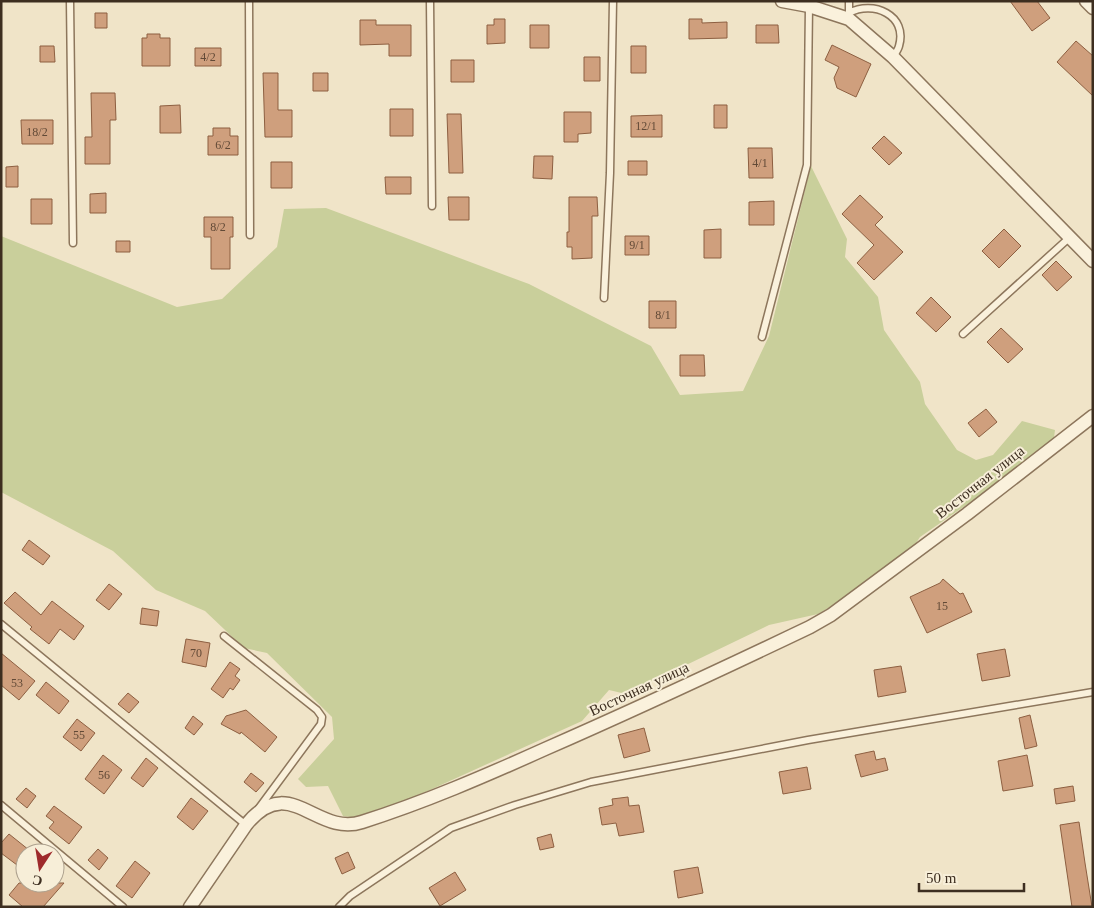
<svg xmlns="http://www.w3.org/2000/svg" width="1094" height="908" viewBox="0 0 1094 908" font-family="'Times New Roman',serif">
<style>
.green{fill:#c9cf9b}
.building{fill:#cf9f7d;stroke:#8d5f41}
.lines{fill:none;stroke-linecap:round;stroke-linejoin:round}
.lane-casing{stroke:#8d765c;stroke-width:9}
.street-casing{stroke:#8d765c;stroke-width:15}
.lane{stroke:#faf1dc;stroke-width:6}
.street{stroke:#faf1dc;stroke-width:12}
.labels{text-anchor:middle;dominant-baseline:central;stroke-width:4;stroke-linejoin:round;paint-order:stroke}
.number-label{font-size:12px;fill:#624a37}
.street-label{font-size:15px;fill:#3d2e20;stroke:#f7eed8}
</style>
<rect width="100%" height="100%" fill="#f0e4c8"/>
<path class="green" d="M811,166L847,239L845,257L878,297L884,330L920,382L925,404L957,450L976,460L993,455L1022,421L1055,430L1053,445L920,537L902,564L818,614L769,625L626,694L609,690L582,721L366,819L343,816L328,786L306,787L298,779L334,739L332,717L267,653L244,648L205,611L156,590L113,551L1,492V236L177,307L222,299L277,247L284,209L326,208L529,284L651,346L680,395L743,391L769,336Z"/>
<path class="building" d="M1010,1H1037L1050,18L1032,31Z
M95,13H107V28H95Z
M494,19H505V43L487,44V25H494Z
M689,19H702V23L727,22V38L689,39Z
M360,20H376V25H411V56H389V44L360,45Z
M530,25H549V48H530Z
M756,25H778L779,43H756Z
M147,34H160V38H170V66H142V38H147Z
M1076,41L1093,56V96L1057,62Z
M832,45L871,64L856,97L837,88L834,78L839,67L825,60Z
M40,46H54L55,62H40Z
M631,46H646V73H631Z
M195,48H221V66H195Z
M584,57H600V81H584Z
M451,60H474V82H451Z
M263,73H278V110H292V137H265Z
M313,73H328V91H313Z
M91,93H115L116,120H110V164H85V137H92Z
M180,105L181,133H160V106Z
M714,105H727V128H714Z
M390,109H413V136H390Z
M564,112H591V133L578,134V142H564Z
M447,114H461L463,173H449Z
M662,115V137H631V116Z
M21,120H53V144H22Z
M213,128H230V136H238V155H208V136H213Z
M884,136L902,153L889,165L872,148Z
M748,148H772L773,178H749Z
M534,156H553L552,179L533,178Z
M628,161H647V175H628Z
M271,162H292V188H271Z
M18,166V187H6V167Z
M385,177H411V194H386Z
M106,193V213H90V194Z
M860,195L883,217L875,225L903,252L874,280L857,263L874,245L842,214Z
M448,197H469V220H449Z
M569,197H597L598,216H592V258L572,259V247H567V232H569Z
M31,199H52V224H31Z
M774,201V225H749V202Z
M204,217H233V237H230V269H211V237H204Z
M721,229V258H704V230Z
M1004,229L1021,246L999,268L982,251Z
M625,236H649V255H625Z
M116,241H130V252H116Z
M1056,261L1072,277L1057,291L1042,275Z
M931,297L951,317L936,332L916,313Z
M649,301H676V328H649Z
M1001,328L1023,349L1008,363L987,342Z
M680,355H704L705,376H680Z
M986,409L997,422L979,437L968,423Z
M29,540L50,556L43,565L22,550Z
M943,579L960,594L963,593L972,612L927,633L910,597L940,583Z
M109,584L122,594L109,610L96,600Z
M15,592L41,615L52,601L84,626L74,640L60,629L49,644L30,629L32,627L4,603Z
M142,608L159,611L157,626L140,624Z
M186,639L210,643L206,667L182,662Z
M1005,649L1010,676L982,681L977,654Z
M1,653L35,681L19,700L1,685Z
M230,662L240,669L235,676L240,680L233,690L230,688L223,698L211,689Z
M901,666L906,692L878,697L874,670Z
M46,682L69,701L59,714L36,695Z
M128,693L139,702L129,713L118,704Z
M246,710L277,737L265,752L241,732L240,734L221,724L226,716Z
M1030,715L1037,746L1025,749L1019,718Z
M193,716L203,724L194,735L185,728Z
M77,719L95,733L81,751L63,737Z
M644,728L650,751L624,758L618,735Z
M874,751L876,760L885,758L888,770L861,777L855,755Z
M103,755L122,770L104,794L85,779Z
M1027,755L1033,786L1003,791L998,761Z
M146,758L158,768L143,787L131,778Z
M807,767L811,789L783,794L779,772Z
M251,773L264,783L256,792L244,782Z
M1073,786L1075,801L1056,804L1054,789Z
M26,788L36,796L27,808L16,799Z
M628,797L629,806L639,805L644,832L619,836L616,823L602,825L599,808L613,805L612,799Z
M191,798L208,811L193,830L177,817Z
M54,806L82,827L69,844L49,828L54,822L46,816Z
M1079,822L1085,863L1092,907H1072L1060,825Z
M9,834L29,850L25,853V871L1,853V843Z
M551,834L554,847L540,850L537,838Z
M98,849L108,858L99,870L88,860Z
M348,852L355,868L342,874L335,858Z
M135,861L150,873L132,898L116,886Z
M698,867L703,893L678,898L674,871Z
M455,872L466,890L440,906L429,888Z
M19,883H64L43,907H23L9,895Z"/>
<g class="lines">
<defs>
<path id="lane" d="M70,1L73,243
M249,1L250,235
M430,1L432,206
M849,13C873,0 908,15 899,46C898,50 895,54 893,57
M849,15V1
M604,298L610,173L613,1
M963,334L1069,238
M762,337L807,165L809,6
M1,624L246,825
M224,636L317,710L322,717L321,724L259,808
M1,805L123,907
M339,907L350,896L451,828L515,805L591,782L808,740L1093,692"/>
<path id="street" d="M782,1L809,6L849,19L893,57L1093,261
M1086,1L1093,8
M190,907L246,825C289,771 316,837 362,822C425,802 485,776 545,749C634,710 722,669 810,627L831,615L967,514L1093,416"/>
</defs>
<use href="#lane" class="lane-casing"/>
<use href="#street" class="street-casing"/>
<use href="#lane" class="lane"/>
<use href="#street" class="street"/>
</g>
<g class="labels">
<g class="number-label">
<text x="208" y="57">4/2</text>
<text x="646" y="126">12/1</text>
<text x="37" y="132">18/2</text>
<text x="223" y="145">6/2</text>
<text x="760" y="163">4/1</text>
<text x="218" y="227">8/2</text>
<text x="637" y="245">9/1</text>
<text x="663" y="315">8/1</text>
<text x="942" y="606">15</text>
<text x="196" y="653">70</text>
<text x="17" y="683">53</text>
<text x="79" y="735">55</text>
<text x="104" y="775">56</text>
</g>
<g class="street-label">
<text transform="translate(980 482) rotate(-38)">Восточная улица</text>
<text transform="translate(639 689) rotate(-25)">Восточная улица</text>
</g>
</g>
<rect width="1094" height="908" fill="none" stroke="#3d2e20" stroke-width="5"/>
<g transform="translate(40 868) rotate(192)"><circle r="24" fill="#f7eed8" stroke="#ada18e"/>
<path d="M0-4L9 19L0 12L-9 19Z" fill="#9e2a2b"/>
<text y="-8" font-size="14" font-weight="bold" text-anchor="middle" fill="#3d2e20">С</text>
</g>
<path d="M919 883v8h105v-8" fill="none" stroke="#3d2e20" stroke-width="2.5"/>
<text x="926" y="883" font-size="15" fill="#3d2e20" stroke="#f7eed8" stroke-width="4" paint-order="stroke">50 m</text>
</svg>
